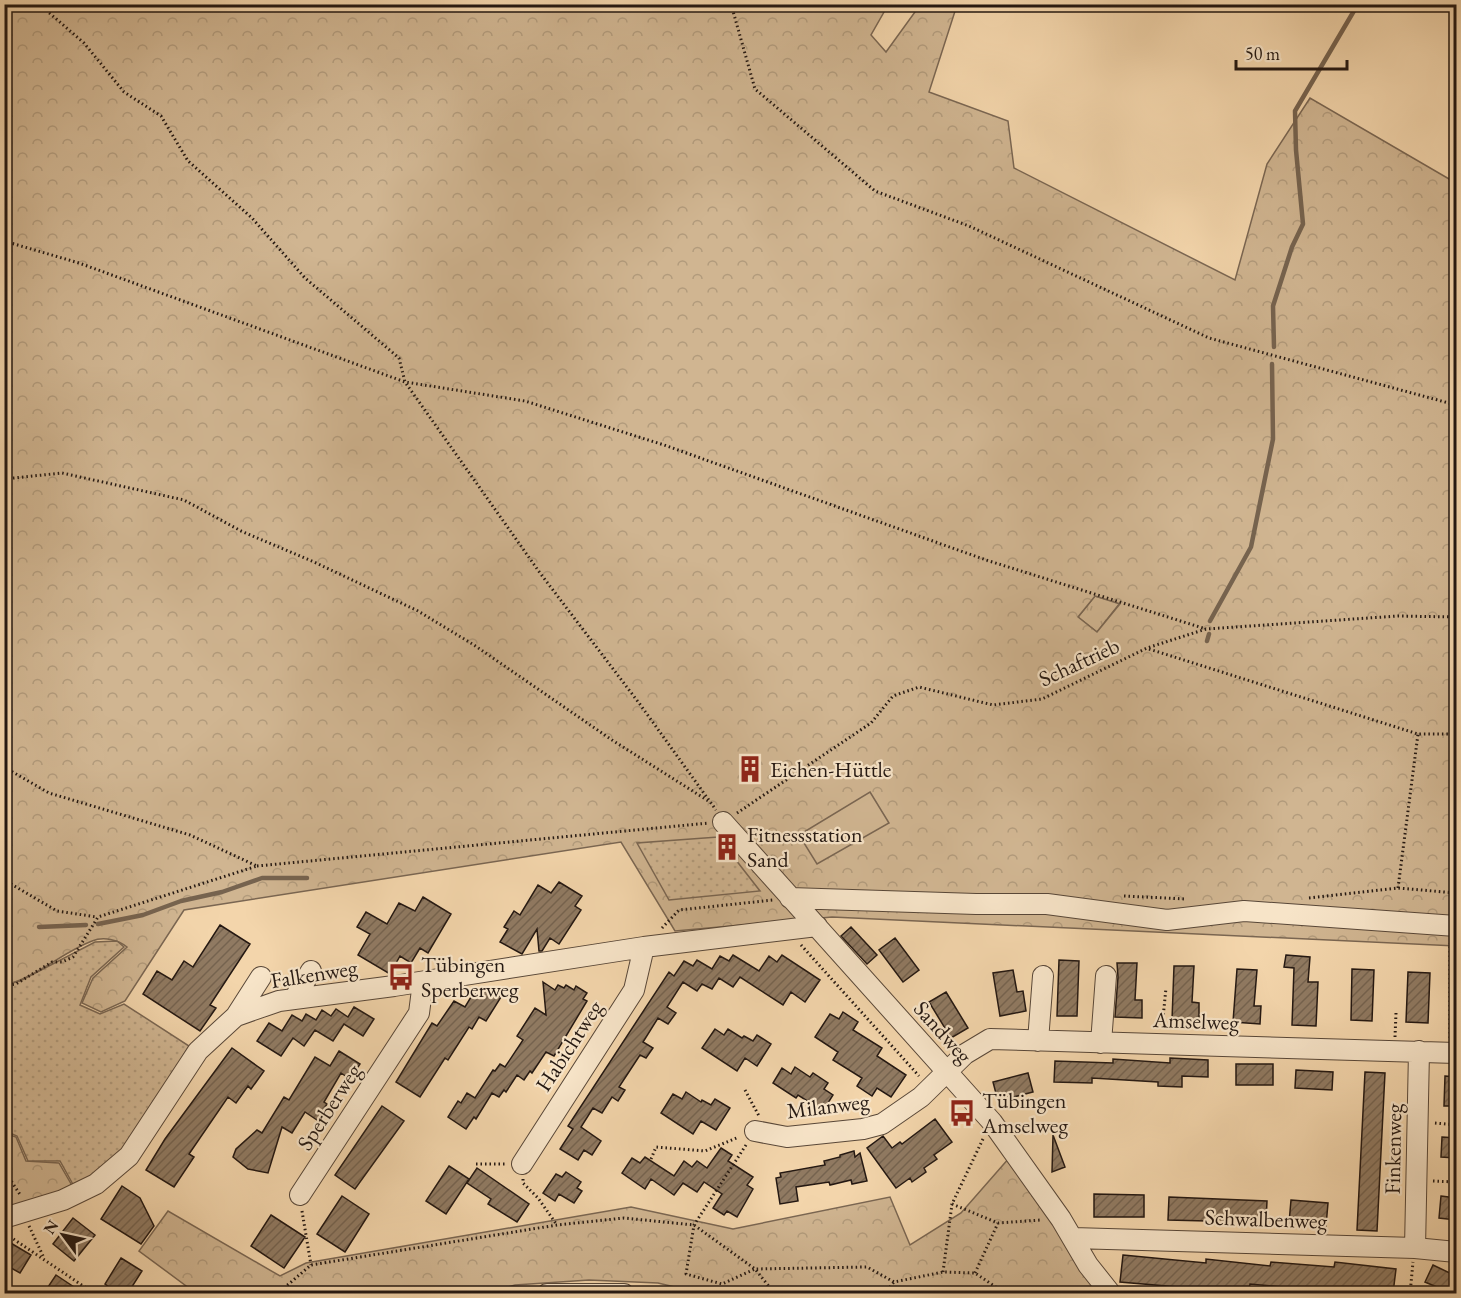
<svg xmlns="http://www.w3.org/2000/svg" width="1461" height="1298" viewBox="0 0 1461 1298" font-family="'EB Garamond',serif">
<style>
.grass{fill:url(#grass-tufts);stroke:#7a6652;stroke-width:1.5}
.forest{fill:url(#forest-crowns);stroke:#7a6652;stroke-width:1.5;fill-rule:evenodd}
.park{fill:url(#park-dots);stroke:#7a6652;stroke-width:1.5}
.pitch{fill:#d0b591;stroke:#7a6652;stroke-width:1.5}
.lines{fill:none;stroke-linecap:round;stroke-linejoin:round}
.stream{stroke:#76634f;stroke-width:4.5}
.building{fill:url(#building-hatch);stroke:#241812;stroke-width:1.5}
.minor-casing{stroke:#584738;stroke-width:22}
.path{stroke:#241812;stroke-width:3;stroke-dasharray:1.5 3;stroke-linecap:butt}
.minor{stroke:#f7e4c8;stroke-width:20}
.labels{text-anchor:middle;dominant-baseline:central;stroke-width:4.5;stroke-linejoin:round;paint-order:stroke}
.street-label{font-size:22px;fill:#241812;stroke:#f7e4c8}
.poi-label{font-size:22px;fill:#241812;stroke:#f7e4c8;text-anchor:start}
</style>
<defs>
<pattern id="grass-tufts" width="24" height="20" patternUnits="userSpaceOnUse" patternTransform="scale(1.5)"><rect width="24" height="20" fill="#d0b591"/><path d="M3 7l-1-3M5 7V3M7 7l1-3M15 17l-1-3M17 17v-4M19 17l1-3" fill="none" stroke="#b29b7c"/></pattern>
<pattern id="forest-crowns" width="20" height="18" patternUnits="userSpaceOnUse" patternTransform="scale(1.5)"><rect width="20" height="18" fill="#d0b591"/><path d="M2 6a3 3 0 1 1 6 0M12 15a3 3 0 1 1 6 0" fill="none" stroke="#b29b7c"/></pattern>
<pattern id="park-dots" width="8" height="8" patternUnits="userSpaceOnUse" patternTransform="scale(1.5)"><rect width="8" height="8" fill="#d0b591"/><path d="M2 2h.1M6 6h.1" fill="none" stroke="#b29b7c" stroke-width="1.8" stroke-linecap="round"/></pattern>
<pattern id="building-hatch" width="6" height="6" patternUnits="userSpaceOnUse" patternTransform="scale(1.5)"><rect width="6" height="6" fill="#907a62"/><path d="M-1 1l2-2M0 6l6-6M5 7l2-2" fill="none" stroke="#75634f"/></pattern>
</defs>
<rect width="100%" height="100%" fill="#f3d5ab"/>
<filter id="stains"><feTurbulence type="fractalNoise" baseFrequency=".00333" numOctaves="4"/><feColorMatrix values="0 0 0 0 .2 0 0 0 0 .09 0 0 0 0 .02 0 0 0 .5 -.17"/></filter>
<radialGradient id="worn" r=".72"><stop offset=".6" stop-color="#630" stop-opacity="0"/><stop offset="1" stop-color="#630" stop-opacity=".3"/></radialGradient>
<path class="grass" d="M1095,596L1120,603L1097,632L1078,617Z"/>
<path class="forest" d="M4,5H888L871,35L886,52L920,5H957L929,92L1008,121L1014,168L1235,280L1267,164L1310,98L1456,183V946L832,917L675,931L621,842L184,910L125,1001L101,1012L82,1003L93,978L127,947C118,940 104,936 92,941C61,953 37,977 5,985ZM1095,596L1120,604L1097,632L1078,617Z
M4,1133L16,1137L26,1161L59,1163L74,1189L5,1211Z
M1010,1157L1102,1293L704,1294L658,1283L589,1280L515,1285L483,1294H197L139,1251L168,1211L280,1276L306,1263L631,1207L733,1229L890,1197L910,1245L961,1213Z"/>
<path class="park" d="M718,837L760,891L669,900L637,843Z
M117,941L124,947L91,977L80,1005L100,1014L124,1004L189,1046L134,1139L102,1172L75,1188L60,1161H28L17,1136L5,1131L4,985L20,981L95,942Z"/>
<path class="pitch" d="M870,792L889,823L817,864L799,835Z"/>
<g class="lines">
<path class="stream" d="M1274,347L1273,306L1292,247L1303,224L1296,150L1295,111L1358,4
M1210,621L1251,547L1273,439L1272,364
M1207,641L1209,634
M98,924L143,915L181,901L222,892L262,878H307
M39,927L86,925"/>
</g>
<path class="building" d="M559,882L582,896L575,906L581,910L559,944L550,938L542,951H539L537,929L522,954L500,942L508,929L504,927L514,911L520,915L538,885L551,893Z
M423,897L451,914L428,953L420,948L411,963L400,956L390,974L358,955L370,934L357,927L366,912L387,924L399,903L415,911Z
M220,925L250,944L210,1005L216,1008L200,1031L143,994L157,971L172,980L184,961L193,967Z
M851,927L877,955L867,964L841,936Z
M895,938L919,970L903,982L879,950Z
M733,955L759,971L769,956L777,962L782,955L820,980L805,1002L791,992L783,1005L740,977L733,987L719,978L712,989L702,984L697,991L683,982L667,1007L676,1013L668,1024L658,1018L643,1042L653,1048L646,1058L640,1055L619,1087L625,1090L618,1101L612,1097L602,1113L593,1108L581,1127L601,1141L592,1155L584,1150L578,1160L560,1149L573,1129L568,1126L669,972L674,976L684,961L693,966L697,960L712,969L720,956L729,961Z
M1286,955L1310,957L1308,982H1318L1316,1026L1292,1025L1294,968L1284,967Z
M1059,960L1079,961L1077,1016H1057Z
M1117,963H1137L1135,1000H1142V1018L1115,1017L1118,977Z
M1174,966H1194L1192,1002L1199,1003V1020H1172Z
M1237,969L1257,970L1254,1006H1261L1260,1024L1233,1022Z
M1352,969L1374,970L1372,1021L1351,1020Z
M1013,970L1017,992L1023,991L1026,1011L1000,1016L993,973Z
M1408,972L1430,973L1428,1023L1406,1022Z
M543,982L555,990L558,985L564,988L566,985L574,990L576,986L587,993L583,999L587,1001L554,1056L546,1052L532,1073L530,1071L524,1080L517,1075L506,1092L504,1090L499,1097L492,1093L476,1119L474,1117L466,1129L448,1117L458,1101L461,1103L467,1093L475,1098L493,1070L495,1071L500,1064L505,1067L523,1040L517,1036L535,1008L546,1015Z
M486,987L501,997L486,1021L479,1017L472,1029L469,1027L448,1060L445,1058L420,1097L396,1082L432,1023L437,1026L454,1001L465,1007L474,992L480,996Z
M946,992L968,1028L951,1038L929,1002Z
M354,1007L374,1019L363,1036L344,1024L333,1041L315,1030L304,1046L293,1038L281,1056L257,1041L269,1023L282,1031L292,1015L302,1021L306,1014L316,1020L322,1010L331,1016L336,1009L348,1017Z
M843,1012L858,1022L853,1030L882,1048L877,1056L906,1075L891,1097L877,1088L872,1096L857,1086L862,1078L833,1060L838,1052L815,1037L830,1014L839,1019Z
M715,1029L724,1035L728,1029L742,1038L744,1036L753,1041L757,1035L771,1044L757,1066L745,1058L737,1071L702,1048Z
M232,1048L264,1071L251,1089L248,1086L236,1103L228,1097L189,1154L194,1157L174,1187L146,1170L165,1139Z
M339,1051L360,1064L350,1079L341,1073L324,1102L327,1104L317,1120L305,1112L292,1133L282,1127L268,1173L248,1169L233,1157L236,1149L257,1130L262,1133L284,1097L289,1100L315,1057L330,1066Z
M1170,1058L1208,1060V1077L1182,1076V1087L1158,1086V1082L1092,1078V1083L1054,1082L1055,1061L1113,1063V1059L1170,1063Z
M1236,1064H1273V1085H1236Z
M795,1067L810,1077L813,1073L828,1083L824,1089L833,1095L823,1111L798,1095L796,1098L773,1083L782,1068L791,1074Z
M1296,1070L1333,1072L1332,1090L1295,1088Z
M1365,1072L1385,1073L1377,1231L1357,1230Z
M1028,1073L1033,1092L998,1101L993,1082Z
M1445,1076L1456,1077V1106H1444Z
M686,1092L701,1102L702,1100L711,1105L715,1099L730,1108L716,1130L701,1121L693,1134L661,1113L673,1094L682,1099Z
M382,1106L404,1121L355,1189L335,1175Z
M935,1119L952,1142L934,1155L937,1159L924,1168L926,1172L912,1182L910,1178L896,1188L867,1148L883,1136L892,1148L900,1142L902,1144Z
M1053,1135L1065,1167L1052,1172Z
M1442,1137L1456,1138V1158L1441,1157Z
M721,1148L732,1155L728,1161L753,1177L747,1185L753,1189L737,1217L727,1211L724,1215L713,1208L722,1194L704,1182L697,1192L683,1183L674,1195L651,1179L645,1189L622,1173L632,1158L640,1163L645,1157L674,1176L684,1161L692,1167L697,1161L707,1168Z
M854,1151L855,1157L860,1153L867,1181L852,1184L851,1180L830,1185L829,1182L796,1187L798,1201L780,1204L776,1178L781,1177L780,1173L825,1165L824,1161L840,1157V1155Z
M449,1166L469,1179L446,1214L426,1201Z
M477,1168L529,1204L517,1222L488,1204L491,1199L467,1183Z
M566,1172L581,1182L577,1188L582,1191L574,1203L559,1194L555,1201L543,1193L556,1174L562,1177Z
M122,1186L140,1198L154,1226L141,1244L101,1219Z
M1094,1194L1144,1195V1217H1094Z
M342,1196L369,1214L345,1252L317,1234Z
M1441,1196L1456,1198V1220L1439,1218Z
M1169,1197L1267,1201L1266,1222L1207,1219V1221L1168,1220Z
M1291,1200L1328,1203L1326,1226L1289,1223Z
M271,1215L305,1237L284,1268L251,1246Z
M73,1218L95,1235L74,1261L53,1244Z
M4,1239L31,1255L20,1273L4,1264Z
M1123,1255L1206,1263V1259L1270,1266L1271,1262L1334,1267L1335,1262L1396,1269L1393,1293H1348L1250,1284L1248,1293L1120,1282Z
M121,1258L142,1271L128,1293H117L105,1284Z
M1433,1265L1456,1276V1293H1451L1425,1282Z
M56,1275L83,1293H44Z"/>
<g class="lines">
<defs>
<path id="minor" d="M723,822L992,1122L1061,1219L1088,1265L1111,1294
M790,898L976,904H1047L1167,920L1244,911L1456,926
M294,999L311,971
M236,1016L261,977
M1038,1041L1043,976
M1101,1043L1106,976
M755,1131L787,1137L863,1129L882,1124L921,1097L965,1054L990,1039L1456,1053
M522,1164L634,990L644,947
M300,1195L419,1013L423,982
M4,1218L63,1200L96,1184L129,1156L198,1051L236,1016L279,1001L394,986L644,947L817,926
M1073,1238L1415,1248L1456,1252
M1415,1248L1419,1051
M547,1294H624"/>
</defs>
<use href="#minor" class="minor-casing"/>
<path class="path" d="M39,4L84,43L124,92L161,116L188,161L252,218L305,278L399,358L405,382L540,573L639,703L716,810
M731,4L755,89L875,191L969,226L1209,338L1456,405
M4,241L79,263L405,382L525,401L664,445L986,560L1206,629
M4,479L62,473L184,500L241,531L314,562L418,611L474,645L612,740L710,802
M1149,649L1418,734H1456
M4,767L49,793L190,835L257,866L98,917L73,957L62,962H52L16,984L4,986
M737,813L871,723L893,696L919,687L993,705L1042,699L1147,648L1206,629L1398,616L1456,617
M257,866L709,823
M4,878L11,884L57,911L97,917
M1398,888L1418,734
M1124,896L1186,899
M1309,898L1398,888L1456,893
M662,928L679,910L773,900
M801,945L919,1076
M1162,1028L1166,988
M1395,1037L1396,1013
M1450,1038V943
M745,1090L759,1116
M1435,1123L1456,1125
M983,1139L952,1204L998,1223L1041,1220
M746,1145L694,1225L686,1274L722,1284L755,1269L775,1294
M651,1159L656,1147L705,1151L739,1137
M476,1164H507
M4,1170L21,1196
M523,1179V1183L538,1198L557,1225
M1433,1181L1456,1182
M302,1211L311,1265
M29,1226L44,1258
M6,1234L95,1294
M943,1272L952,1204
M975,1273L998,1223
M277,1294L311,1265L557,1225L624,1218L694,1225L755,1269L867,1267L894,1282L943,1272L975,1273L1006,1294
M884,1294L894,1282
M1410,1294L1413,1262"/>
<use href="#minor" class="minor"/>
</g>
<defs>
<symbol id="building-bare" viewBox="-9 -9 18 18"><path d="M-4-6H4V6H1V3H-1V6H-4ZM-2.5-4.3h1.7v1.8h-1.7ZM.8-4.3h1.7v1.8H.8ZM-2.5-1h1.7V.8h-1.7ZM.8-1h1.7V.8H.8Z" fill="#8f2418" stroke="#f7e4c8" stroke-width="2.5" paint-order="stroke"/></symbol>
<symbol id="bus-bare" viewBox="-9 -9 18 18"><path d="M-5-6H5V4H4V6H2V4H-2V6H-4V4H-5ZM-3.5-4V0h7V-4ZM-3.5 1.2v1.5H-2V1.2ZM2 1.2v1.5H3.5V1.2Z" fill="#8f2418" stroke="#f7e4c8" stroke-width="2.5" paint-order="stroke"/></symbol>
</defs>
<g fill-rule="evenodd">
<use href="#building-bare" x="731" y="750" width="38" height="38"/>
<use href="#building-bare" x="708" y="828" width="38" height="38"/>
<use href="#bus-bare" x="382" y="958" width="38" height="38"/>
<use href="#bus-bare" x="943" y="1094" width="38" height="38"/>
</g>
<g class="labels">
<g class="street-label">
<text transform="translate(1079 662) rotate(-25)">Schaftrieb</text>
<text transform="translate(314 974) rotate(-9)">Falkenweg</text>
<text transform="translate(1196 1021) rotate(2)">Amselweg</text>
<text transform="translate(943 1032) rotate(48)">Sandweg</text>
<text transform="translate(569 1046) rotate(-57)">Habichtweg</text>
<text transform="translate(828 1106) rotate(-7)">Milanweg</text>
<text transform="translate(329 1107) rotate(-57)">Sperberweg</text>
<text transform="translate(1393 1149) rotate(-89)">Finkenweg</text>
<text transform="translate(1266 1219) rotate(2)">Schwalbenweg</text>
</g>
<g class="poi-label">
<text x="770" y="769">Eichen-Hüttle</text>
<text x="747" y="834">Fitnessstation<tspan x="747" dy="25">Sand</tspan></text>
<text x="421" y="964">Tübingen<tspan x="421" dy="25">Sperberweg</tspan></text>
<text x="982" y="1100">Tübingen<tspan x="982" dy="25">Amselweg</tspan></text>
</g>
</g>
<rect width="1461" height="1298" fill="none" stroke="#f3d5ab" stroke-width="24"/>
<rect x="6" y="6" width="1449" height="1286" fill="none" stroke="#241812" stroke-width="3"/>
<rect x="12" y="12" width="1437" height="1274" fill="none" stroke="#241812" stroke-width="1.5"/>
<g transform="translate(63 1235) rotate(303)" stroke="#f7e4c8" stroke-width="4.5" paint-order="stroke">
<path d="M0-4.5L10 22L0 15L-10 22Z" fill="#241812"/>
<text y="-9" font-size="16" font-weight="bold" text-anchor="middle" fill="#241812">N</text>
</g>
<path d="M1236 60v9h111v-9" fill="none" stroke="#241812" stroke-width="3"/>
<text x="1245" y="60" font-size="18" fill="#241812" stroke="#f7e4c8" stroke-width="4.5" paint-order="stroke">50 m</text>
<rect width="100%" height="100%" filter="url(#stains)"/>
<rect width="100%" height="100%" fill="url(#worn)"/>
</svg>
